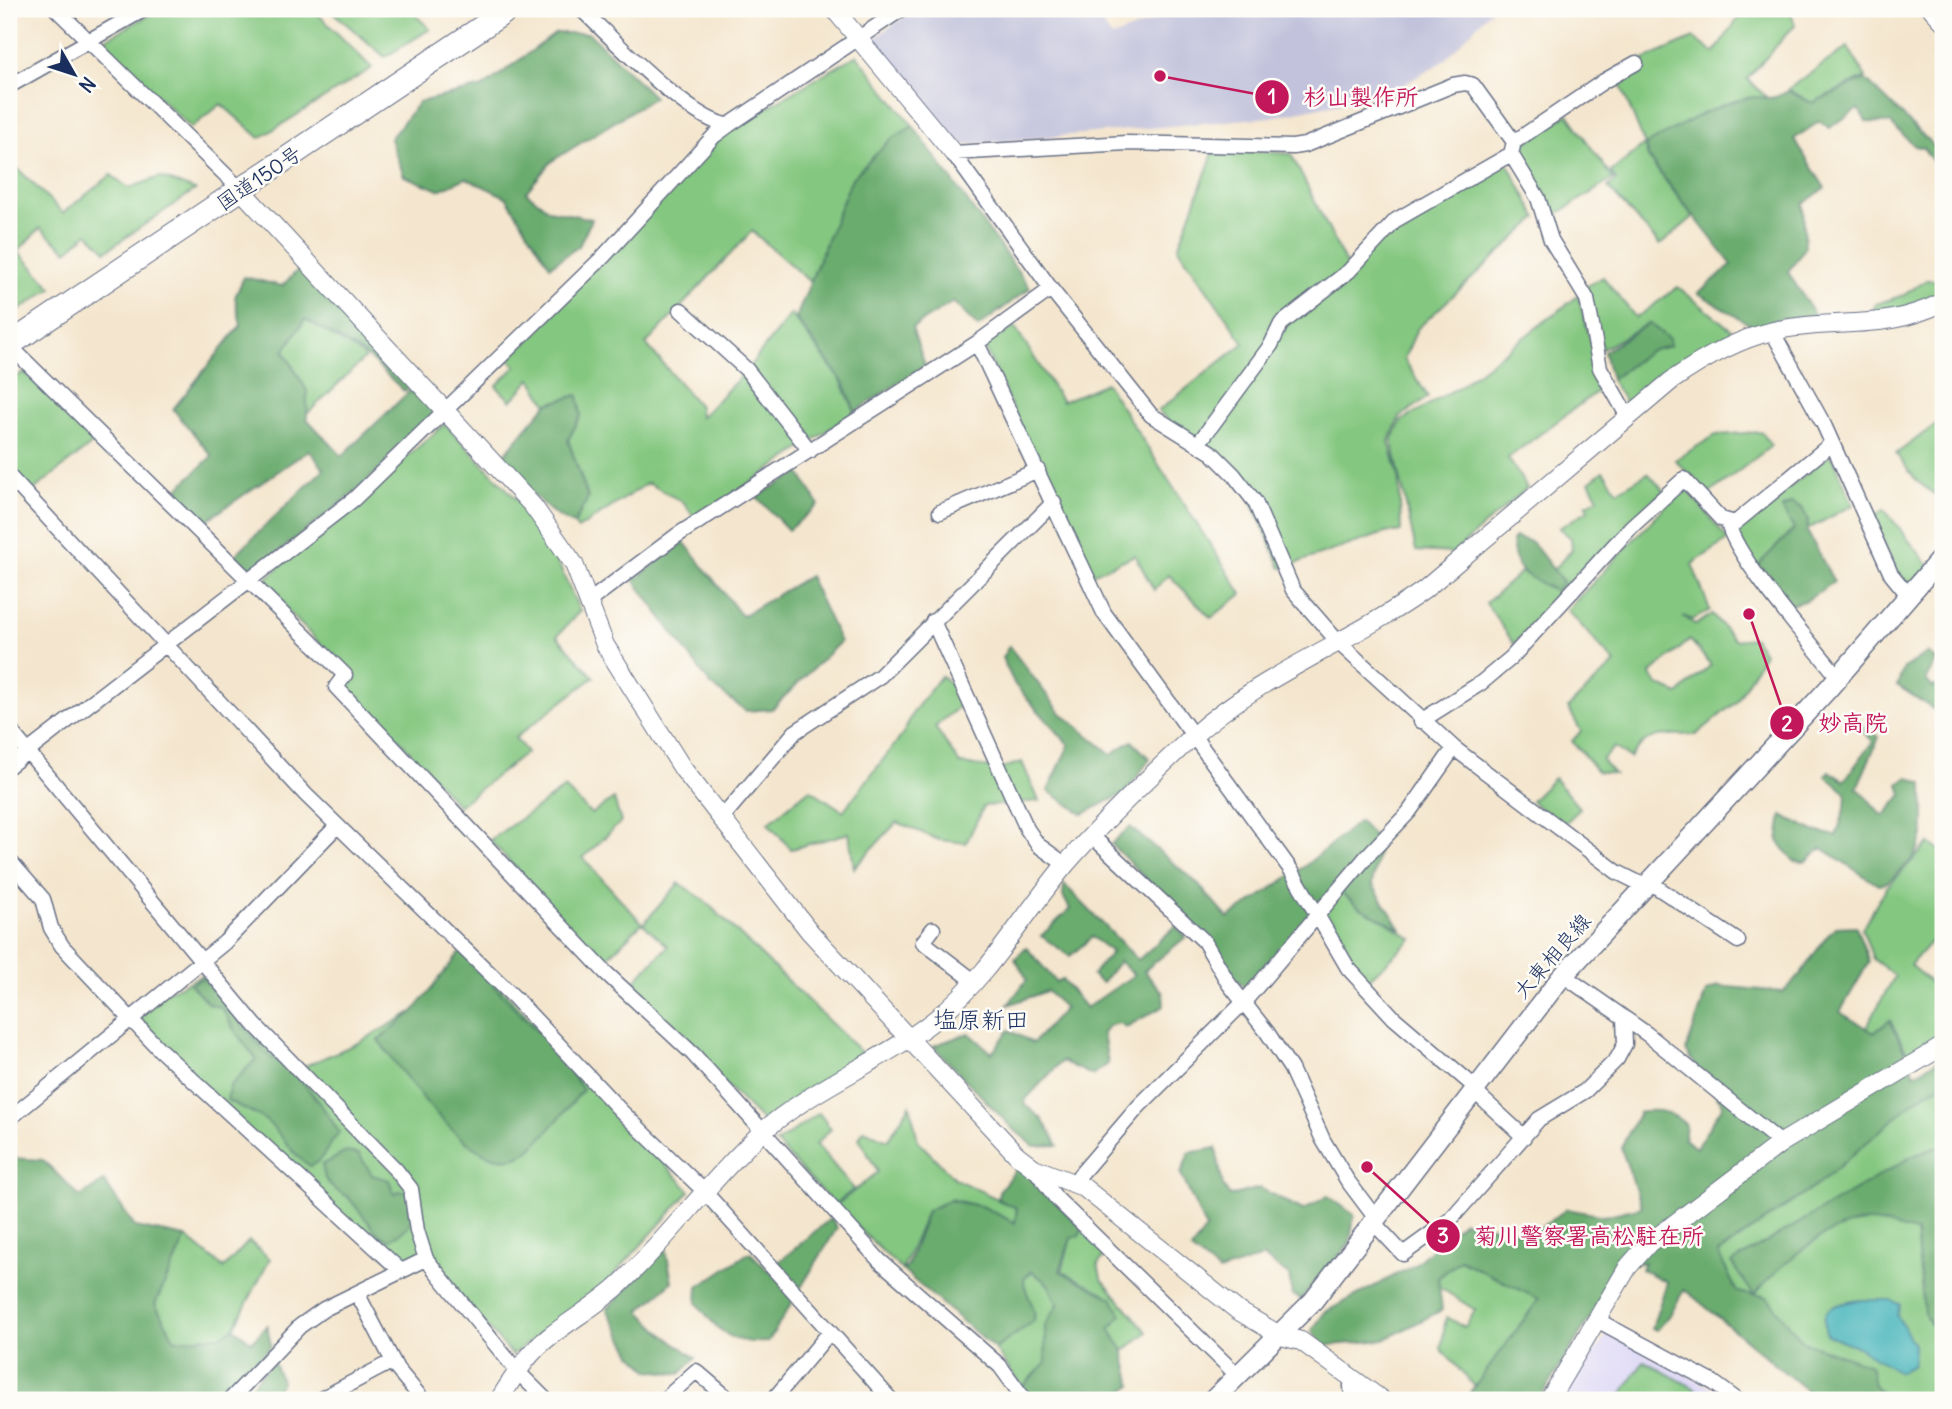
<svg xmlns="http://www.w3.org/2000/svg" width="1952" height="1409" viewBox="0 0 1952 1409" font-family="Delius,'Klee One',sans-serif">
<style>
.built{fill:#dcd6f6}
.industrial{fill:#c2c2dc}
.green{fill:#84c780;stroke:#507b6f;stroke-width:2;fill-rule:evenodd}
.forest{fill:#6bac6e;stroke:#436e66;stroke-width:2}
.water{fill:#43b3b9;stroke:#2f718c;stroke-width:2}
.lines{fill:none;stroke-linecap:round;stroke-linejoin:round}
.minor-casing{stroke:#676f85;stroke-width:17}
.tertiary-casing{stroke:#676f85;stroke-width:20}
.secondary-casing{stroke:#676f85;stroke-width:22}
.trunk-casing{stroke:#676f85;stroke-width:25}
.minor{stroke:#fff;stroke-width:14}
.tertiary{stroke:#fff;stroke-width:18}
.secondary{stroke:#fff;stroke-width:19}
.trunk{stroke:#fff;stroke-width:23}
.labels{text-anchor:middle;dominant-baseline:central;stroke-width:5;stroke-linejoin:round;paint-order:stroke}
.street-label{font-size:21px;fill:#1b2f5e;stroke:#fdfcf7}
.quarter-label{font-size:24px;fill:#1b2f5e;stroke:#fdfcf7}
.leader{fill:none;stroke:#c2185b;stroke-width:2.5}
.callout-dot{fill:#c2185b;stroke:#fdfcf7;stroke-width:2.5}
.mark-label{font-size:21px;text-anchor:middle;font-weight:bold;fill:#fff}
.callout-label{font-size:23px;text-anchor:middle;font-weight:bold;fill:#c2185b;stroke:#fdfcf7;stroke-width:5;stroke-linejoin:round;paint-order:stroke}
</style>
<rect width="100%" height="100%" fill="#fdfcf7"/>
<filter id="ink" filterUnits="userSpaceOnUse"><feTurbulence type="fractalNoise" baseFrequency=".0143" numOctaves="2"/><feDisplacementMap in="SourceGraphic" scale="14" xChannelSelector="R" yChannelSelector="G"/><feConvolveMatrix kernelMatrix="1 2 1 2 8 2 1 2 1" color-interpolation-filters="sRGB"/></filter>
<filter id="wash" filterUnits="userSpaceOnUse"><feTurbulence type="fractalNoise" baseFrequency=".00686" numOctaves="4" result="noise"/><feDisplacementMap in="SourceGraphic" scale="28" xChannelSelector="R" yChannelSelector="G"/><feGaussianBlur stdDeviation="1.57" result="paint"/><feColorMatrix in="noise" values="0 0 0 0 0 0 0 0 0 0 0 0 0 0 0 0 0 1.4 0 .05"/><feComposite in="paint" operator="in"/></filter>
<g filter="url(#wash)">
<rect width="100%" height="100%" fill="#f4e6ce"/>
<path class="built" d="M1608,1334L1719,1392L1729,1400H1559Z"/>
<path class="industrial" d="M915,9H1091L1112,37L1184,9H1492L1445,60L1390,93L1271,117L957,145L873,39Z"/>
<path class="green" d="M160,9H313L372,68L260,138L221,104L191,128L100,42Z
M329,9H409L430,29L385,57Z
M1745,9H1790L1795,25L1747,79L1771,101L1748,98L1645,145L1619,81L1636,63L1694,38L1714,53Z
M1848,47L1866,77L1812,103L1788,89Z
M857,55L913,126L852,178L810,282L752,231L646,344L699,406L700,418L744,373L791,314L841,380L855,412L696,520L684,503L648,483L578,529L574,524L587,494L568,440L581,415L578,395L547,404L531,379L511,401L496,386L516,366L506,356L728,130Z
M1568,114L1613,179L1549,219L1518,155L1521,146Z
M1644,145L1649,159L1693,217L1660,245L1608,187L1616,180L1611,172Z
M1215,148L1291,154L1349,270L1388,229L1507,162L1537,218L1417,329L1404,359L1428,397L1400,417L1389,441L1399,477L1401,531L1385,533L1281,568L1248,493L1158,411L1244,343L1178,248Z
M16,167L63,213L111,175L129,188L160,177L195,190L106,251L88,233L67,251L40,228L18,251L52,288L9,317V251L14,247L9,241V173Z
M1603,277L1636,318L1678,287L1734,332L1628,406L1611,380L1649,351L1670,346L1649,323L1602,349L1585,287Z
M1926,280H1936L1943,290L1938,296L1893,313L1871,314L1876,304L1904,295Z
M1578,296L1603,387L1508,458L1527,488L1453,553L1416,551L1392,440L1401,421L1460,386Z
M305,319L366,357L305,416L307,391L284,351Z
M1015,327L1062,402L1106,383L1242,594L1211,618L1169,575L1154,590L1135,555L1088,576L984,346Z
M24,372L96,441L30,493L9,472V381Z
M1943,419V501L1917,481L1896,454Z
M445,424L540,524L580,611L557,636L594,677L515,738L527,752L458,806L398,738L346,689L349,674L261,583Z
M1762,432L1771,446L1709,494L1675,460L1716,435Z
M1827,457H1833L1853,505L1808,529V520L1792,503L1782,508L1794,529L1757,567L1734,532Z
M1603,471L1618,491L1648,473L1664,491L1514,644L1486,603L1521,572L1555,590L1563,581L1553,570L1572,550L1571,538L1559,528L1588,510L1586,505L1598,498L1589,482Z
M1688,490L1728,540L1692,564L1710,610L1693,620L1683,616L1696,625L1712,614L1734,640L1754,638L1764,653L1737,701L1696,735C1666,735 1648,730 1630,758L1614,747L1602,760L1614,774L1597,771L1572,741L1581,731L1568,708L1615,663L1567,610L1679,492ZM1690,640L1711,665L1678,694L1658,685L1650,674Z
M1884,509L1930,567L1907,592L1872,518Z
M941,676L968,699L935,727L960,764L1000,769L1022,762L1039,801L984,806L966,843L939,840L897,822L854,868L849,833L791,849L768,823L810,789L843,811L903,734L914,711Z
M1554,778L1580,809L1562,826L1531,801Z
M565,788L591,814L614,799L621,822L583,858L642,923L601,964L490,840Z
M1929,843L1943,852V945L1933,939L1910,965L1940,991L1943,989V1035L1913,1052V1064L1890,1020L1874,1033L1865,1029L1895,976L1873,959L1862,928L1887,887Z
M679,883L704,900L862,1053L763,1122L629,987L668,946L643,924Z
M1338,890L1412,939L1363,984L1317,914Z
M464,948L690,1191L604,1286L512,1355L427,1259L401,1271L216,1101L131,1008L210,972L298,1069L358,1043L414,1011Z
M1943,1064V1400H1809L1811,1393C1772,1362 1715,1317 1695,1271L1842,1164Z
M910,1105L918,1141L955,1179L1017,1208L1015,1224L984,1207L950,1199L927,1211L902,1270L835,1206L878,1172L859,1138L864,1130L888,1140Z
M819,1113L831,1129L816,1144L854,1189L834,1205L776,1143Z
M1083,1229L1108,1252L1098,1264L1101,1278L1147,1332L1123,1352L1109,1329L1116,1323L1112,1298L1062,1271L1071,1238Z
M186,1237L224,1268L249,1241L270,1259L234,1328L220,1336L171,1341L155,1304Z
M1460,1260L1539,1299L1475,1387L1441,1349L1446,1317L1465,1327L1475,1310L1439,1287L1438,1278Z
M1032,1271L1049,1285L1058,1305L1045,1325L1046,1364L1022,1387L995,1349L1034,1321C1033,1305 1024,1294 1023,1280Z
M1644,1361L1696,1389L1689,1400H1618Z"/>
<path class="forest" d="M556,33H589L654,97L552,161L526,192L549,210L592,219L579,246L550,266L506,197L466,178L439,190L404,176L390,139L419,102L483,87Z
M1865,79L1943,155V175L1923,148L1915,146L1890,123L1867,122L1858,109L1829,128L1820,121L1794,139L1825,188L1803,204L1805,248L1788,272L1815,316L1782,319L1754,327L1698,293L1732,265L1648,157L1645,145C1674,130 1714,104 1747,98C1767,94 1765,104 1788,91L1812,103Z
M913,126L1030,288L978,327L953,302L912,328L925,365L855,412L845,385L796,318L852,178L891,139Z
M300,268L412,385L404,391L367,356L305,319L284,351L307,391V419L342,456L415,386L436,409L435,417L354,493L255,570L240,564L234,556L324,469L309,450L200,525L170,496L212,456L173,409L241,325L235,297L244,277L282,286Z
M1649,323L1669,339L1670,346L1649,351L1611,380L1604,352Z
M578,395L581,415L568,440L588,498L574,524C545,515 521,479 503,456L547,404Z
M800,473L819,505L788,530L756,496Z
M1792,503L1802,508L1808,520L1807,531L1834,582L1807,600L1790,605L1757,566L1794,529L1782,509Z
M1515,537L1532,542L1563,582L1555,591C1527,575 1515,575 1512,541Z
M684,542L742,616L809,576L840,642L772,709L746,711L711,685L634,580Z
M1009,646L1061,713L1111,754L1132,741L1150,759L1125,793L1083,814L1048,791L1069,745L1015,685L1002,658Z
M1927,653L1937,660L1926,679L1932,687L1943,684V698L1936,711L1897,685L1904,668Z
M1854,719L1879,737L1857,788C1868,796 1872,807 1884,816L1902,795L1899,784L1908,777L1923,783C1923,819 1932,845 1901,870C1893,877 1889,884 1878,885L1822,848L1805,862L1794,861L1778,841L1782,815L1814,831L1836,836L1845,809L1846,793L1825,775L1829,771L1844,781L1873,741L1861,730L1851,726Z
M1359,821L1380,843L1372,884L1401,929L1360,908L1338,890L1251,994L1224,967L1189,922L1111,844L1130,827L1196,882L1228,918L1305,866Z
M1064,884L1138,960L1176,926L1186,937L1144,971L1163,993L1164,1006L1126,1027L1119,1023L1108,1026L1103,1033L1108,1064L1092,1075L1062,1061L1025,1100V1105L1042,1119L1058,1145L1034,1146L1012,1128L933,1046L969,1033L992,1053L1009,1030L1033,1043L1065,1008L1047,991L1008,1005L1027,979L1015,959L1026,947L1056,982L1062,979L1086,1008L1134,975L1119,961L1102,983L1092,975L1112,952L1092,937L1070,956L1041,936L1070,909L1063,896Z
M1856,926L1869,962L1840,1012L1874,1033L1890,1020L1915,1074L1943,1057V1085L1919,1097L1820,1183L1718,1253L1737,1292L1754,1295L1731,1263L1913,1156L1943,1145V1346L1924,1313L1916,1232C1901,1229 1882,1221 1867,1222C1823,1225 1783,1263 1755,1294L1767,1297L1802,1341L1870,1365L1874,1385L1890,1400H1841L1840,1395L1811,1394L1684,1289L1671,1314L1657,1330L1652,1328L1667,1282L1641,1269L1644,1262L1622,1266L1539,1400H1465L1539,1299L1460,1260L1438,1278L1442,1310L1384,1340L1322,1346L1312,1330L1325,1312L1413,1266L1464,1221L1530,1234L1567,1209L1604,1216L1642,1207L1621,1148L1639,1112C1658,1109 1672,1111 1686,1125L1684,1139L1696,1148L1723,1105L1686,1051L1706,992L1718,986L1783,992C1806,973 1815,948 1835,927Z
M461,951L557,1052L583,1090C566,1109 549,1133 529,1150C479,1191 405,1073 378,1040L414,1011Z
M203,978L270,1057C295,1066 325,1109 339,1132L319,1161L310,1166C290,1154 281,1130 262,1118C254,1113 238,1106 227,1100L230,1086L256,1059L234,1030L222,1008L209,1004L190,984Z
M1216,1148L1223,1186L1230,1196L1260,1188L1303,1210L1328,1196L1354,1215L1350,1243L1301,1299L1292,1295L1289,1275L1263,1257L1219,1272L1191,1250L1206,1229L1181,1174L1189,1153Z
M346,1152L359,1154L372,1175L389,1180L394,1194L399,1191L411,1193C412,1222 416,1225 389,1240L379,1235L348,1197L334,1189L325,1179L322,1165Z
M9,1158L43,1160L80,1197L104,1181L135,1227L186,1237L155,1304L175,1340L220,1336L234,1328L252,1342L267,1325L271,1346L224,1400H9V1199L16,1193L9,1172Z
M1019,1166L1083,1229L1079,1236L1071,1238L1060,1271L1112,1298L1121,1315L1109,1329L1123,1349L1132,1385L1123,1392L1085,1390L1068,1400H1032L1022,1387L1046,1363L1045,1325L1058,1305L1048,1284L1032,1271L1024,1279C1024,1295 1037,1305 1034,1321L995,1349L902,1270L907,1267L927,1211L949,1200L984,1207L1015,1223L1017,1208L998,1200L999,1191Z
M831,1218L837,1228L768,1342C731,1345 719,1332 697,1303L698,1287L750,1252L768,1271Z
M666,1249L672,1282L640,1311L663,1334L696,1358L680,1374L649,1370L632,1354L607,1309Z
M273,1361L282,1382L269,1400H238Z"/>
<path class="water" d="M1860,1300H1890L1900,1304L1897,1315L1914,1345L1913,1365L1899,1372L1854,1345L1827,1335C1816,1306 1837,1304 1860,1300Z"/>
</g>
<g filter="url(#ink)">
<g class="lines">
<defs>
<path id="minor" d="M56,9L241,190
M581,9C610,36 693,124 729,125L902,9
M9,86L145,9
M1514,142L1604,81L1636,63
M681,310L747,370L810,451
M1772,331L1824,425L1891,574L1909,596
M977,343L1104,613L1291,870L1348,968L1394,1018L1476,1088
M9,345L345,675L336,687L605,972L693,1054L879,1260L1000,1366L1025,1400
M1628,417L1600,368L1587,299L1551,240L1538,198L1511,154L1514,142L1473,85L1465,83L1453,85L1305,145L1293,147L1127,143L953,153L1051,289L1151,415L1212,453L1234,475L1255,502L1293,590L1339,643L1454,748L1617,872L1645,886
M1198,444L1271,345L1281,324L1349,271L1396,220L1511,154
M9,476L306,795L514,997L621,1111L703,1190L891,1400
M940,512L1038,470
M1728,523C1736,559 1812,644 1838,677
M588,602L676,536L977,343L1051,289
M933,621L1027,829L1038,845L1066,865
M1421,721L1481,683L1511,658L1631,527L1684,479L1721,519L1735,523L1831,444
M9,729L255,1025L397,1171L411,1189L417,1231L426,1259L517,1371L546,1400
M9,766L354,499L603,257L714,136L729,125
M721,819L795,732L880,676L1054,502
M1092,836L1204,941L1229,984L1267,1032L1291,1069L1323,1140L1347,1180L1377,1220
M9,860L43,899L51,928L62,946L159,1049L401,1271
M1649,882L1738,941
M933,929L923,942L974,981
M1563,975L1647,1034L1781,1143
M1474,1091L1524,1137
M9,1119L225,942L337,826
M1034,1168L1056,1198L1239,1377
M1073,1183L1139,1106L1244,1002L1368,855L1409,812L1454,748
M1374,1223L1403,1254L1450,1220L1539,1119L1585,1091L1617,1059L1625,1044L1624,1018
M357,1293L397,1369L423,1400
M1597,1320L1714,1383L1737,1400
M230,1400L300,1326L324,1309L426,1259
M319,1400L393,1361
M664,1400L696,1371L730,1400
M773,1400L830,1332
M1352,1400L1351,1386L1354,1380"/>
<path id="tertiary" d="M834,9L953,153
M1932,9L1943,21
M241,190L533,506L574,564L605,645L683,769L810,932L1017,1155L1034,1168L1083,1187L1237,1310L1281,1336L1301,1341L1382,1400
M499,1400C513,1378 527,1354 549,1337C572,1319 597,1305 619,1285C669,1238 709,1181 760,1134C813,1087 882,1062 937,1018C989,976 1023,915 1065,865C1104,820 1149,777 1193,736C1261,674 1350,643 1424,590L1671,381C1701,360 1738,339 1773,331C1836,317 1882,333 1943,302
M1549,1400L1628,1267L1649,1243L1781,1143L1943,1046"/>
<path id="secondary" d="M1213,1400L1313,1301L1560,979L1828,689L1943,556"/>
<path id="trunk" d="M9,345L509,9"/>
</defs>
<use href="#minor" class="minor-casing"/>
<use href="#tertiary" class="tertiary-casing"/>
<use href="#secondary" class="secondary-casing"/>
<use href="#trunk" class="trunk-casing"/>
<use href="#minor" class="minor"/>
<use href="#tertiary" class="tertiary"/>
<use href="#secondary" class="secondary"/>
<use href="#trunk" class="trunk"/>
</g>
</g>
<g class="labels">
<g class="street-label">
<text transform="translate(259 178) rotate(-34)">国道150号</text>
<text transform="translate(1552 956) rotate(-49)">大東相良線</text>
</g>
<g class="quarter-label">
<text x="981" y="1019">塩原新田</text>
</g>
</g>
<path class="leader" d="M1160 76L1272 97M1749 614L1787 723M1367 1167L1443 1236"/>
<g class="callout-dot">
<circle cx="1160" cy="76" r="7"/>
<circle cx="1749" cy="614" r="7"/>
<circle cx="1367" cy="1167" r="7"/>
<circle cx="1272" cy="97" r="18"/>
<circle cx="1787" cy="723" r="18"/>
<circle cx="1443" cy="1236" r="18"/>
</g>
<g class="mark-label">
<text x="1272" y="104">1</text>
<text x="1787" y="731">2</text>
<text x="1443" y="1243">3</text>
</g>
<g class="callout-label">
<text x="1361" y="105">杉山製作所</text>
<text x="1853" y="731">妙高院</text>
<text x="1589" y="1244">菊川警察署高松駐在所</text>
</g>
<rect width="1952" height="1409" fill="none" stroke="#fdfcf7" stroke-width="35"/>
<g transform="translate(74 74) rotate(129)" stroke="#fdfcf7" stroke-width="5" paint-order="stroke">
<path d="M0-5L12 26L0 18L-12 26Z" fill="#1b2f5e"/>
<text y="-10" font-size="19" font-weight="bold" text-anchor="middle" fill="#1b2f5e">N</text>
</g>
</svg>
